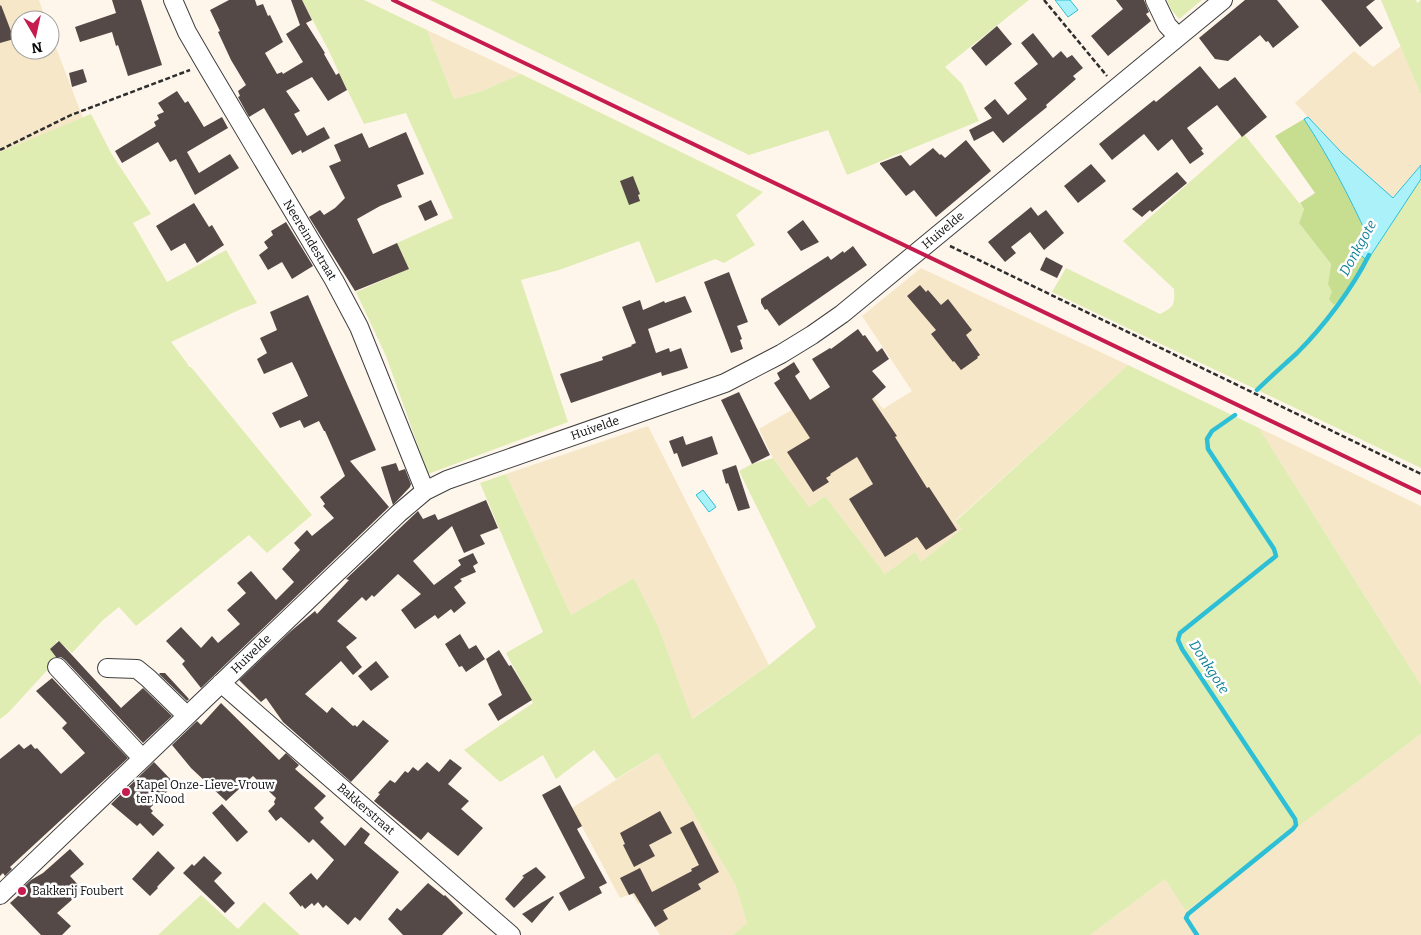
<svg xmlns="http://www.w3.org/2000/svg" width="1421" height="935" viewBox="0 0 1421 935" font-family="Bitter,serif">
<style>
.farmland{fill:#f7e7c9}
.green{fill:#dfecb2}
.forest{fill:#c7de90}
.water{fill:#abf1fa;stroke:#2dbfd6}
.lines{fill:none;stroke-linecap:round;stroke-linejoin:round}
.stream{stroke:#2dbfd6;stroke-width:4.5}
.building{fill:#554947}
.minor-casing{stroke:#3f3f3f;stroke-width:20}
.path{stroke:#2e2e2e;stroke-width:2.5;stroke-dasharray:5 2.5;stroke-linecap:butt}
.minor{stroke:#fff;stroke-width:18}
.rail{stroke:#c51b4f;stroke-width:4}
.poi-dot{fill:#c51b4f;stroke:#fff;stroke-width:2}
.labels{text-anchor:middle;dominant-baseline:central;stroke-width:5;stroke-linejoin:round;paint-order:stroke}
.street-label{font-size:12px;fill:#0c0c0c;stroke:#fff}
.poi-label{font-size:12px;fill:#0c0c0c;stroke:#fff;text-anchor:start}
.water-label{font-size:14px;font-style:italic;fill:#0d7f96;stroke:#fff}
</style>
<rect width="100%" height="100%" fill="#fff6eb"/>
<path class="farmland" d="M0,0H39L46,20H20V50H50V32L83,118L0,152Z
M427,30L521,74L482,91L454,99Z
M1401,46L1421,95V165L1393,198L1342,153L1295,103L1354,51L1373,67Z
M921,268L1128,365L956,520L962,529L921,562L915,552L885,574L825,496L809,507L773,458L759,429L822,392L857,374L883,409L912,391L862,316Z
M648,426L769,665L691,719L658,626L634,578L571,615L506,474Z
M1259,428L1421,506V685Z
M1421,734V935H1090L1165,879L1187,910Z
M658,753L735,884L747,923L733,935H660L640,903L638,904L632,894L620,898L572,808Z"/>
<path class="green" d="M302,0H364L427,30L454,99L482,91L521,74L763,192L736,215L755,245L724,263L715,259L656,283L639,241L559,270L521,280L568,422L428,474L386,356L356,292L409,269L397,243L453,218L406,113L364,124L339,73L329,51Z
M430,0H1029L945,67L962,84L979,121L847,175L828,130L749,155Z
M1167,0H1202L1179,19L1171,9Z
M1381,0H1416L1417,3L1421,0V95Z
M91,114L111,153L151,214L133,223L167,282L226,250L257,303L241,309L171,342L187,363L189,367H191L312,515L267,553L249,535L136,626L119,607L103,620L72,653L57,640L56,641L57,642L50,649L57,656L51,666L8,713L0,719V152Z
M1244,134L1304,209L1299,223L1331,264L1328,284L1348,290L1421,179V468L1052,292L1066,268L1160,314C1174,307 1175,305 1174,289L1123,241Z
M1128,365L1259,428L1421,685V734L1186,911L1165,879L1090,935H733L747,923L735,884L658,753L616,779L594,750L556,779L543,755L500,782L464,750L533,703L506,653L543,632L480,483L506,474L571,615L634,578L658,626L692,719L769,665L816,627L739,471L752,464L773,458L809,507L825,496L885,574L915,552L921,562L962,529L956,521Z
M201,895L238,929L264,902L300,935H158Z"/>
<path class="forest" d="M1304,119C1329,157 1349,196 1368,237L1360,254L1367,261L1348,290L1334,305L1329,299L1332,292L1328,284L1331,264L1299,223L1304,209L1300,203L1315,193L1275,136Z"/>
<path class="water" d="M1055,0H1070L1078,10L1068,17Z
M1308,117L1342,153L1393,198L1421,165V179L1367,261L1360,254L1368,237C1349,196 1329,157 1304,119Z
M703,490L716,507L709,512L696,495Z"/>
<g class="lines">
<path class="stream" d="M1257,390C1270,377 1284,365 1297,353C1324,326 1352,289 1369,255
M1197,935L1186,918L1188,914L1293,829L1296,825L1295,819L1182,649L1178,640L1180,633L1276,556L1274,549L1208,449L1207,439L1212,431L1235,415"/>
</g>
<path class="building" d="M112,0H141L162,65L128,76L118,45L116,46L112,32L80,42L75,27L116,13Z
M229,0H255L257,6L263,4L268,16L270,15L283,42L265,53L277,74L282,72L283,74L303,62L286,34L300,25L291,0H302L312,20L306,23L325,53L324,54L336,75L339,73L347,90L328,101L312,77L286,91L300,111L294,114L307,136L324,127L330,138L302,153L301,150L292,155L264,108L249,117L238,97L240,96L238,91L246,85L231,60L218,32L220,31L210,10Z
M1116,0H1144L1149,12L1146,14L1151,21L1108,56L1091,36L1123,9Z
M1245,0H1277L1299,27L1273,48L1268,41L1266,42L1260,35L1228,61L1215,59L1199,38Z
M1321,0H1375L1366,7L1383,28L1360,47Z
M1,5L14,39L0,43V6Z
M997,26L1012,44L986,66L971,48Z
M1033,33L1053,58L1061,51L1067,58L1072,55L1083,68L1073,76L1076,79L1046,105L1047,107L1003,143L993,131L974,141L969,130L992,118L984,108L995,99L1008,115L1027,99L1014,83L1038,64L1021,43Z
M1200,66L1219,89L1235,77L1267,117L1242,137L1217,105L1187,128L1203,149L1201,150L1204,154L1190,164L1172,139L1158,151L1144,134L1112,160L1099,144L1154,100L1156,102Z
M83,69L87,82L72,87L69,73Z
M177,91L185,103L188,101L204,127L222,117L228,128L187,152L199,173L230,154L239,168L195,195L176,159L170,162L158,142L122,163L115,151L156,126L154,122L159,119L157,115L164,112L158,103Z
M406,132L424,174L397,185L402,197L380,206L357,219L373,254L397,243L409,269L355,291L309,217L320,210L324,215L335,208L345,198L329,166L341,161L334,145L362,133L369,148Z
M966,140L991,171L936,217L914,190L906,196L880,164V163L901,155L910,166L933,148L940,155L941,154L945,158Z
M1091,164L1106,181L1078,203L1064,186Z
M1177,172L1187,183L1152,212L1150,210L1142,217L1132,209Z
M633,176L640,194L638,195L640,201L629,205L620,181Z
M431,200L438,215L425,221L418,206Z
M194,203L209,227L212,225L224,245L197,263L185,243L171,251L156,226Z
M1031,207L1038,216L1046,210L1064,233L1044,250L1030,232L1011,247L1016,253L1005,262L988,242Z
M803,220L819,242L801,251L787,232Z
M286,222L313,266L292,279L282,262L268,270L259,255L268,248L264,242L273,235L271,231Z
M853,246L867,265L779,326L767,309L765,310L761,303V299L828,256L831,260L843,251L844,253Z
M1046,257L1063,266L1057,278L1040,270Z
M729,272L748,322L737,326L742,339L740,340L743,349L731,353L704,282Z
M920,285L926,292L928,290L941,305L948,299L972,330L966,335L980,355L977,357L978,358L961,370L954,361L953,362L931,334L936,330L907,296Z
M308,295L376,450L350,461L389,507L201,688L182,664L185,661L166,641L181,627L201,648L212,636L218,643L240,624L227,610L246,593L237,583L251,571L276,600L294,582L282,569L300,550L294,543L307,530L312,536L334,518L323,506L325,504L320,497L345,476L325,431H324L319,421L304,428L300,420L280,428L272,413L308,396L297,372L292,362L264,374L257,359L267,353L260,338L277,330L270,312Z
M685,296L692,312L648,329L656,353L669,348L670,352L681,348L688,368L662,376L661,372L571,403L560,374L603,360L602,357L632,346L631,345L636,343L622,307L640,300L643,310L664,301L665,303Z
M858,329L863,336L865,335L877,352L882,348L889,359L872,371L886,387L872,399L897,436L895,437L927,488L929,487L957,530L926,550L917,537L885,557L849,499L873,484L857,457L830,474L831,475L826,478L829,482L813,492L787,452L810,438L774,383L780,379L777,373L794,362L800,372L795,376L810,400L830,387L812,359L830,348L831,349Z
M739,392L770,455L752,464L721,400Z
M683,436L686,445L712,436L718,454L682,467L677,453L674,454L669,441Z
M396,463L399,471L405,469L411,484L410,487L393,505L381,467Z
M736,465L750,508L738,511L728,483L726,484L722,470Z
M486,500L498,528L480,535L485,544L464,553L452,526L413,561L434,585L461,565L458,560L473,553L478,563L473,566L476,572L460,579L462,581L454,587L466,603L454,613L451,609L438,619L435,615L415,629L401,610L421,594L398,574L374,597L372,595L366,601L362,597L337,621L357,638L346,647L362,667L353,675L341,661L305,694L327,713L332,707L353,726L355,725L357,727L363,720L389,741L351,782L283,722L266,698L261,702L239,680L291,631L315,611L317,614L349,580L346,579L418,511L423,519L435,514L438,520Z
M460,634L469,649L476,645L485,659L466,672L462,666L459,667L445,644Z
M59,641L121,708L143,688L172,716L143,743L65,660L61,657H56L50,649Z
M499,650L509,666L511,665L532,700L498,721L488,704L502,695L486,659Z
M376,661L389,677L371,691L358,676Z
M160,673H165L189,699L187,701L159,674Z
M52,678L128,758L10,867L12,869L5,876L3,873L0,876V759L19,744L24,749L31,744L35,749L37,748L61,774L85,753L62,728L67,723L36,691Z
M221,703L279,760L286,753L299,765L295,769L326,796L314,808L324,818L320,822L345,846L361,827L370,834L364,843L399,872L360,921L355,917L348,925L326,905L323,908L318,902L314,906L312,903L305,909L302,905L301,907L289,893L311,873L317,880L334,860L313,839L309,843L281,817L276,821L268,811L275,804L274,802L276,798L253,776L226,801L191,768L172,745L197,721L201,725Z
M450,759L462,768L448,784L469,801L461,809L483,828L458,856L428,832L421,840L374,801L380,794L378,793L390,780L395,783L405,771L408,773L413,767L418,771L427,762L439,772Z
M154,762L175,784L150,808L153,811L151,813L164,825L153,836L140,823L137,826L111,804Z
M560,785L582,826L577,829L607,883L599,887L602,893L569,911L559,893L585,878L542,795Z
M222,804L248,832L237,842L212,813Z
M660,811L672,833L649,845L655,856L634,867L623,845L625,844L620,833Z
M693,821L719,872L698,884L701,889L663,910L668,919L655,927L634,893L629,895L620,878L640,868L652,892L692,871L691,869L699,865L680,828Z
M70,849L84,864L70,876L83,890L57,913L71,926L62,935H41L10,903L19,895L17,893L31,880L43,873Z
M158,851L175,868L157,887L158,888L150,896L132,879Z
M204,856L222,873L214,881L235,903L225,913L183,873L192,864L194,866Z
M536,867L546,877L514,908L505,899L524,877L522,876Z
M428,883L444,896L445,895L463,913L442,935H403L388,919L397,908L401,911Z
M553,896L554,897L532,923L522,914Z"/>
<g class="lines">
<defs>
<path id="minor" d="M173,0L187,32L205,63L334,280L359,327L425,491
M1155,0L1167,25L1178,37
M57,667L142,758
M107,668L137,669L148,678L186,715
M221,683L511,935
M0,895L399,513L425,491L447,480L725,383L781,354L812,335L842,314L870,291L1223,0"/>
</defs>
<use href="#minor" class="minor-casing"/>
<path class="path" d="M1044,0L1107,76
M0,150L71,115L190,70
M950,246L1421,474"/>
<use href="#minor" class="minor"/>
<path class="rail" d="M393,0L1421,493"/>
</g>
<g class="poi-dot">
<circle cx="126" cy="792" r="5"/>
<circle cx="22" cy="891" r="5"/>
</g>
<g class="labels">
<g class="street-label">
<text transform="translate(943 230) rotate(-40)">Huivelde</text>
<text transform="translate(310 240) rotate(59)">Neereindestraat</text>
<text transform="translate(595 428) rotate(-19)">Huivelde</text>
<text transform="translate(251 654) rotate(-44)">Huivelde</text>
<text transform="translate(366 809) rotate(41)">Bakkerstraat</text>
</g>
<g class="poi-label">
<text x="136" y="785">Kapel Onze-Lieve-Vrouw<tspan x="136" dy="14">ter Nood</tspan></text>
<text x="32" y="891">Bakkerij Foubert</text>
</g>
<g class="water-label">
<text transform="translate(1358 248) rotate(-61)">Donkgote</text>
<text transform="translate(1209 667) rotate(57)">Donkgote</text>
</g>
</g>
<g transform="translate(35 35) rotate(171)"><circle r="24" fill="#ffffff" stroke="#9e9e9e"/>
<path d="M0-4L9 19L0 12L-9 19Z" fill="#c51b4f"/>
<text y="-8" font-size="14" font-weight="bold" text-anchor="middle" fill="#0c0c0c">N</text>
</g>
</svg>
